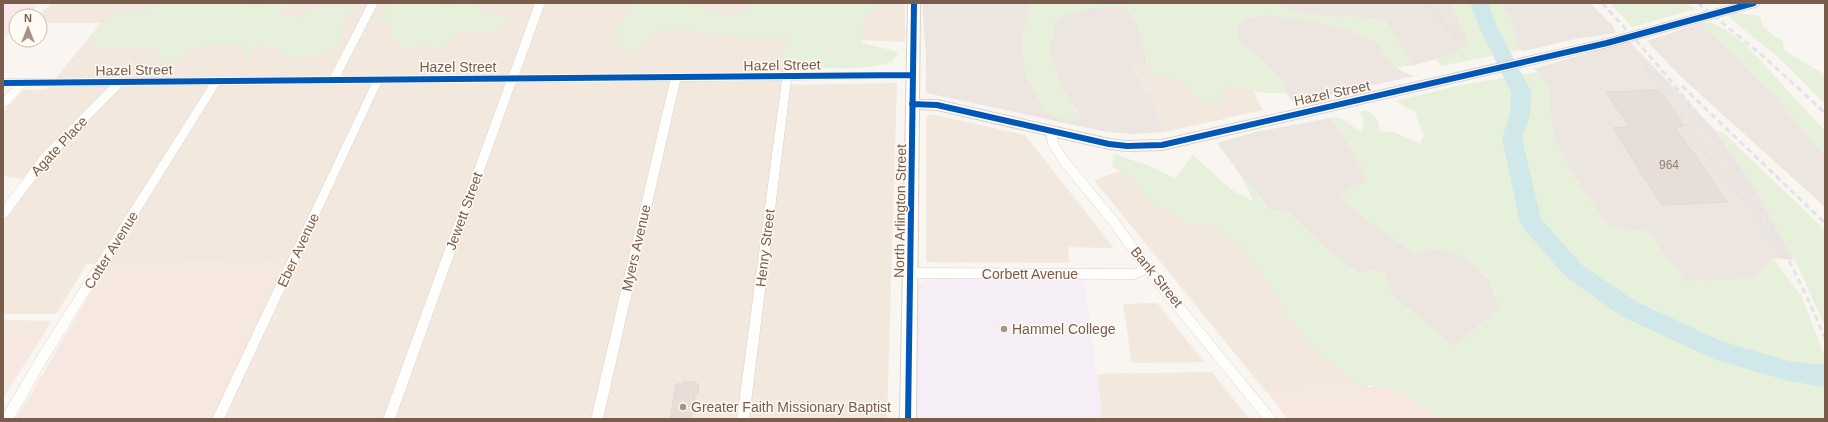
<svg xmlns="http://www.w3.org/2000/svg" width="1828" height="422" viewBox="0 0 1828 422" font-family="Helvetica,sans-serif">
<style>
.residential{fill:#f2e8de}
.commercial{fill:#f6e8e1}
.industrial{fill:#ede5e0}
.education{fill:#f6eef6}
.medical{fill:#fae9e9}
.green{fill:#e7f0db}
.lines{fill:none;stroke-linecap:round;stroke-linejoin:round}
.river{fill:#d0e8ea;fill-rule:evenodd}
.building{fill:#e6ded7;stroke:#e2d8d2}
.minor-casing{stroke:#d7d1cb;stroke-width:1}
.tertiary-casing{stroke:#d7d1cb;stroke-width:2}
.minor{fill:#fefefd;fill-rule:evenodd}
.tertiary{fill:#fefefd;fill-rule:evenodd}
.rail{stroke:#e6e3e7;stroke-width:3;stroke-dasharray:6 4;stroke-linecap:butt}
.cycleway-casing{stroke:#fffaf3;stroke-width:8}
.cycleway{stroke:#0057b8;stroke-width:6}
.poi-dot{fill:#a69286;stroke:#fffaf3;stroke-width:1.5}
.labels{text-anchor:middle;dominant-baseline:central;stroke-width:3;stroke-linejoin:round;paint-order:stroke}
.number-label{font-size:12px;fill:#977e72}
.street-label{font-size:14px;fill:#7a5c4d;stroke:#fffaf3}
.poi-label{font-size:14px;fill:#7a5c4d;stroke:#fffaf3;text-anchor:start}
</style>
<rect width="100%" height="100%" fill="#f9f5f0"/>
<path class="residential" d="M52,3H905V42L788,37L782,85L897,83L887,419H230L302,261L87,264L56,314H3V221L32,180L3,176V112L24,90H46L101,23H40V16H38Z
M1237,59L1263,110L1165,132L1150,95L1145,91L1133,65H1181Z
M929,115H936L1025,135L1114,248L1068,247L1069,263L926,262V118Z
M1135,166L1280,260L1319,337L1369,388L1277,389L1267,393L1094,180Z
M1157,303L1204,362L1132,363L1123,304Z
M1212,372L1249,419H1102L1097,374Z"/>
<path class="commercial" d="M302,261L230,419H16L108,264Z
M3,320L52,321L3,398Z
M1376,385L1415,399L1440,419H1288L1268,393L1277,389L1369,388Z"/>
<path class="industrial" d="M922,3H1031L1023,37L1025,73L1045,111L1068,120H1081L1077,110L1069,100L1060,84L1048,47L1053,37L1055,22L1066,14L1097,6L1126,7L1139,26L1143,40L1147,65L1133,66L1145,91L1150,95L1165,132L1131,134L1102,131L926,93V54Z
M1283,3H1450L1466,35L1467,44L1456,52L1444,57L1411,66L1407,56L1385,19L1320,16L1292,10Z
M1502,3H1590L1614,27L1615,33L1575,39L1524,51L1520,50L1514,26Z
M1271,15L1322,23L1349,30L1378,43L1387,58L1396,67L1403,72L1414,76L1294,103L1286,93V85L1274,71L1239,41L1236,27L1248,18Z
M1701,23L1705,29L1732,51L1747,67L1783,105L1825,156V207L1679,75L1647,41Z
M1629,41L1715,130L1753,184L1794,260L1773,258L1757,276L1751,279L1684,282L1679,272L1665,256L1649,231L1629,230L1610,226L1603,220L1572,173L1554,138L1551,116L1538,72L1533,69Z
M1331,118L1352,149L1369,182L1349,187L1342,199L1367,220L1416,254L1424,251L1443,250L1461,256L1473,264L1490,281L1499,308L1454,347L1392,295L1384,272L1371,270L1358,273L1330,252L1288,212L1267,209L1253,186L1240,174L1217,143L1255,132Z"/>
<path class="education" d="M939,277L1084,278L1102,419H917V285L925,280Z"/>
<path class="medical" d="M3,3H40L27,16H16V26L3,38Z"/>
<path class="green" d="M163,3H246L247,5C262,10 260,6 273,3C278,2 285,3 290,3L292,5L282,8L280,13C285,14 293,19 298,18C302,18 304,13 308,11C317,7 343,5 351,11L342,24L345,32C343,35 341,40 339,43C327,55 302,59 286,57L282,49L278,47L265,50L264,42H259L256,48L245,59L241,57L246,45L244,43L224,45L216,43L189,50L182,59L172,62L161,60L160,52C138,40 109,58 89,42C93,30 108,23 115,13L148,10Z
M409,3H446L445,6L450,9L457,3H473L488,13L506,17L508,20L504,25L492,33L473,31L467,34L461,31L453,36L447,43L439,47L431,48L426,42L419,44V47L406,50L392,39L388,23L380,20L378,15L391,6Z
M635,3H683L733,17L757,3H882C867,14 857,24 862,43L899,52L892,62C855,73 816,67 779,65L788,37L767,39L743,38L686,30L671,31L656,30L642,43L636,55L620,48C609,20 627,22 635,3Z
M1031,3H1283L1292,10L1320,16L1385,19L1407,56L1411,66L1396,67L1387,58L1378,43L1349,30L1322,23L1271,15L1248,18L1236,27L1239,41L1274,71L1286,85V93H1266L1228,86L1218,88L1223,100L1203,103L1198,100L1186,86L1166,76L1151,73C1142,50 1143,26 1126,7C1101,6 1076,8 1055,22L1053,37L1048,47L1060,84L1082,120H1068L1055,117L1045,111L1025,73L1021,37H1023Z
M1450,3H1502L1514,26L1520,50L1441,66L1435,59C1448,58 1457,51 1467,44L1466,35Z
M1610,3H1687L1696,9L1632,27Z
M1739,13L1760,16C1762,30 1772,35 1783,41L1784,50L1822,73L1825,76V104L1779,58L1730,18L1729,14Z
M1710,22L1725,29L1745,44L1825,131V156C1797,124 1771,91 1742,61C1729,48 1711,38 1701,23Z
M1538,72L1549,87L1554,138L1572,173L1603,220L1610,226L1629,230L1649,231L1665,256L1680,272L1684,282L1751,279L1757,276L1773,258L1802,297L1825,358V419H1440L1415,399L1376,385L1360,386L1324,358L1283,313L1280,298L1252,262L1244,247L1207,223H1189L1152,204L1134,180L1112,166L1114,154L1149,166L1175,178L1193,155L1229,188L1254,202L1240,174L1253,186L1266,209L1288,212L1330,252L1358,273L1371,270L1384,272L1392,295L1454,347L1499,308C1496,300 1495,290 1491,282C1489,278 1484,274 1480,271C1463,254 1440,244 1416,254L1367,220L1342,199L1349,187L1369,182L1352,149L1331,118C1342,116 1351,125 1359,131H1363V119L1360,113L1364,110C1376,115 1378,118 1380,131L1395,132L1420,144L1424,136L1414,110L1408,109L1396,101L1457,86Z
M1715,130L1724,133L1825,230V327L1800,271L1752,182Z"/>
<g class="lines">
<path class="river" d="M1470,3H1488L1498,29L1531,92L1530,115L1522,138L1541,219L1582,265L1639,303L1721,341L1789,361L1825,365V387L1789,381L1716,360L1623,317L1566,277L1524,229L1520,223L1502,138L1510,115L1511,92L1480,29Z"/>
</g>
<path class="building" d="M1659,90L1684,126L1675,127L1727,202L1662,205L1613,128L1630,127L1606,92Z
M683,382H696L695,384H699L698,394H695L691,419H670L676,384H683Z"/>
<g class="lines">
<defs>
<path id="minor" d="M368,3H378L340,77L509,75L535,3H545L519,75L915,73L917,75L912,78L791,80L749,419H737L782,80L680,81L603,419H591L670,81L516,82L395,419H383L506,82L381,83L224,419H212L372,83L219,85L47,361L14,419H3V414L39,353L209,85H123L49,161L7,217L3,218V206L41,155L110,86H26L7,106L3,107V97L14,86L3,87V79L330,77Z
M1051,128L1056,132L1058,143L1068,158L1118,219L1151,265L1277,419H1263L1145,274L1135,279L911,278L907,276L905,273L907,270L911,268L1134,269L1139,266L1110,225L1060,164L1048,144L1046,132Z"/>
<path id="tertiary" d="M908,3H920L919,100H937L1109,139L1127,141L1162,140L1607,39L1740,3H1760L1758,6L1607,47L1162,150L1127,151L1109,149L937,110L919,109L916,419H900Z"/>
</defs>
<use href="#minor" class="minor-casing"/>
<use href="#tertiary" class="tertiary-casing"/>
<use href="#minor" class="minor"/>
<use href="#tertiary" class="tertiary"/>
<path class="rail" d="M1426,3L1459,41
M1602,3C1640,44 1677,86 1710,131C1757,195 1794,265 1825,338
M1698,3L1763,56L1825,113
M1645,67L1704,150L1753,211L1779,252
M1682,86L1825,223"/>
<defs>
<path id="cycleway" d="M3,83L912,75
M912,104L937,105L1109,144L1127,146L1162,145L1607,43L1754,3
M908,419L914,3"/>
</defs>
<use href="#cycleway" class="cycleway-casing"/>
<use href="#cycleway" class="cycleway"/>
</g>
<g class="poi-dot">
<circle cx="1004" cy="329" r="4"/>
<circle cx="683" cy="407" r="4"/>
</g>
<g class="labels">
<g class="number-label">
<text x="1669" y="165">964</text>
</g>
<g class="street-label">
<text transform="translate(782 65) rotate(-1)">Hazel Street</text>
<text x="458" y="67">Hazel Street</text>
<text transform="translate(134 70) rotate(-1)">Hazel Street</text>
<text transform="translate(1332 93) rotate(-12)">Hazel Street</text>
<text transform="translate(59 146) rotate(-47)">Agate Place</text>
<text transform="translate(464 211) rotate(-70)">Jewett Street</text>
<text transform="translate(900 211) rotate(-89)">North Arlington Street</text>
<text transform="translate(636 248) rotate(-77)">Myers Avenue</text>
<text transform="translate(765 248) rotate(-83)">Henry Street</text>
<text transform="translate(111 250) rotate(-58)">Cotter Avenue</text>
<text transform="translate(298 250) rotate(-65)">Eber Avenue</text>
<text x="1030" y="274">Corbett Avenue</text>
<text transform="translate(1157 277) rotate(51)">Bank Street</text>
</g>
<g class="poi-label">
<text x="1012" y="329">Hammel College</text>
<text x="691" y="407">Greater Faith Missionary Baptist</text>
</g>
</g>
<rect width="1828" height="422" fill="none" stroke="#7a5c4d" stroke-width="8"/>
<g transform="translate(28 28)"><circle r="19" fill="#fffaf3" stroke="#cabbb1"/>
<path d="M0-3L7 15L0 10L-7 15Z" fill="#a69286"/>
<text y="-6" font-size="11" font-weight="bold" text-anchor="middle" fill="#7a5c4d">N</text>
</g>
</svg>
